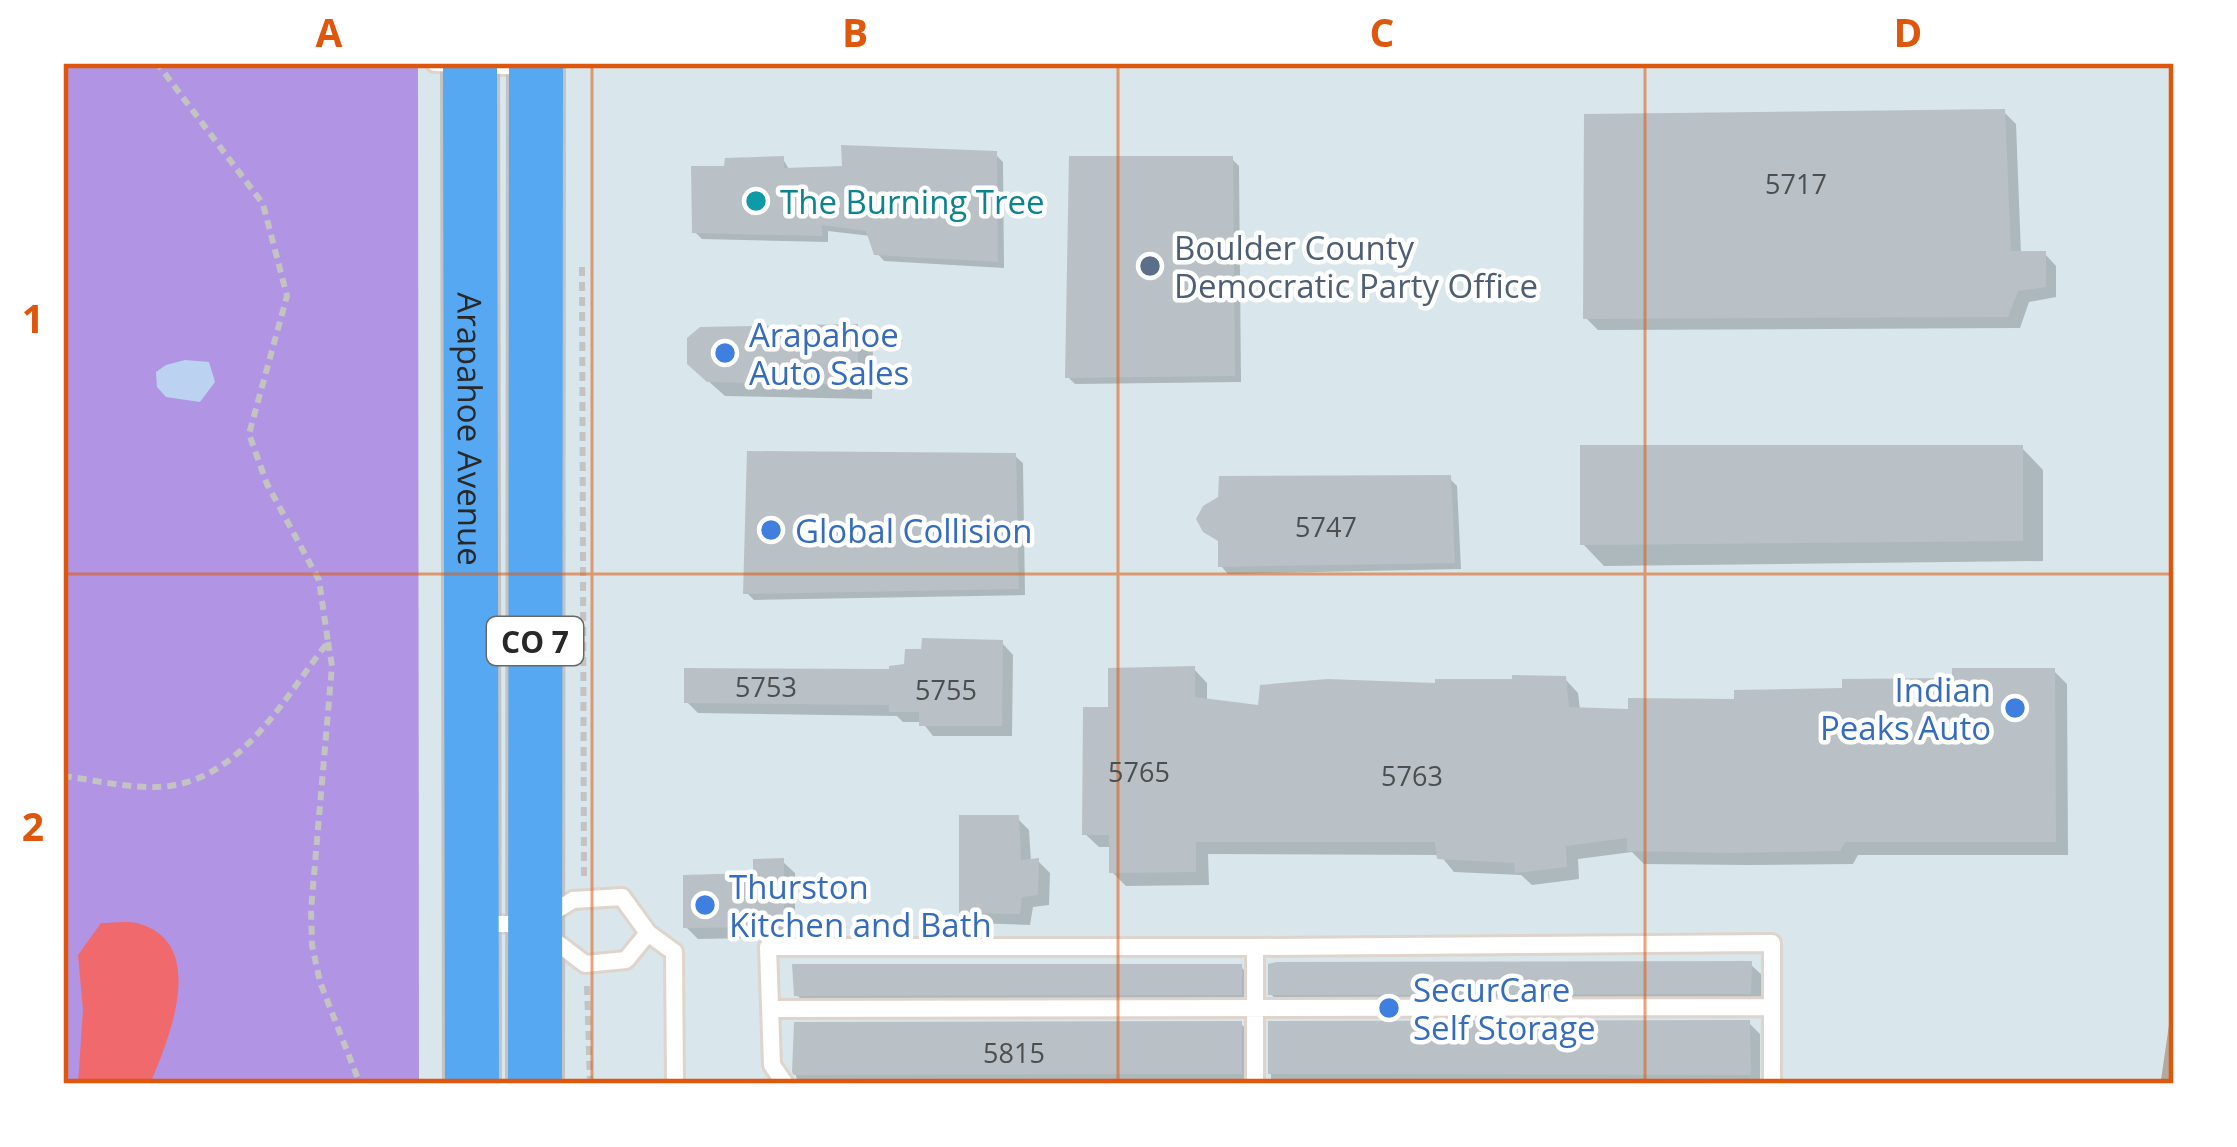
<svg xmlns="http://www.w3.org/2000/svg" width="2237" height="1147" viewBox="0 0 2237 1147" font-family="'Open Sans',sans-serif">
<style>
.green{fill:#b194e3}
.sand{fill:#bbd3f1}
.water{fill:#f0696c}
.shadow{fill:#0003}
.building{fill:#b9c1c6}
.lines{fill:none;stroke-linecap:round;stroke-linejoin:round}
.service-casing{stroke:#ded4cb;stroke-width:22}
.primary-casing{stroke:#c3c3c3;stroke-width:60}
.path{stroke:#c3c3c3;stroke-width:6;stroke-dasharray:9 6;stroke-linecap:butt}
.service{stroke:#fff;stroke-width:16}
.primary{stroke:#57a8f2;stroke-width:54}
.rail{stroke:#b3a99c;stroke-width:9}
.grid{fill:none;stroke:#de570d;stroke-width:3;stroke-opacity:0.55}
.culture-dot{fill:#0f9aa8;stroke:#fff;stroke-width:4.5}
.service-dot{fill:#5c6f8a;stroke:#fff;stroke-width:4.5}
.shop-dot{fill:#3f7fe0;stroke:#fff;stroke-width:4.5}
.labels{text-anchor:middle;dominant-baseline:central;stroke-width:9;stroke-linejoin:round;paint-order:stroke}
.number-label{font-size:27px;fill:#4c4e50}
.shield{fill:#fff;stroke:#686868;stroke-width:3}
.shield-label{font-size:30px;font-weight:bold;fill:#282828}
.culture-label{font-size:33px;fill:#0d838f;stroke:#fff;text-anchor:start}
.service-label{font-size:33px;fill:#4e5e75;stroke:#fff;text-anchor:start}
.shop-label{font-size:33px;fill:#366cbe;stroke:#fff;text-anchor:start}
.street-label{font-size:33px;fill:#282828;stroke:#fff}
.neatline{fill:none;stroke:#de570d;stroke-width:4.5}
.grid-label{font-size:39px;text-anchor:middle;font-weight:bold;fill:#de570d}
</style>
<rect width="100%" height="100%" fill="#d9e6eb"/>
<path class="green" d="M63,63H418L419,1084H63Z"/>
<path class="sand" d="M185,360L209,362L215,382L200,402L166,397L157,387L156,372L166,365Z"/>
<path class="water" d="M101,923C113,923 129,920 140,924C209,945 168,1041 150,1084H78L83,1010L78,955Z"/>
<path class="shadow" d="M2004,112L2016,124L2021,254H2045L2056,266V297L2029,302L2020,328L1598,330L1586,318Z
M995,154L1003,162L1004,268L884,261L877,253L871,236L828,231V242L702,239L695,232L727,168L783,159L790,171Z
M1232,159L1239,166L1241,382L1075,384L1068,377Z
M857,327L873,343L872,399L725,396L706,379Z
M2022,448L2043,470V561L1604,566L1583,544Z
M1015,456L1023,463L1025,595L754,600L746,592Z
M1449,478L1457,486L1461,569L1228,574L1221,566V543L1205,530L1221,499Z
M1002,643L1013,655L1012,736H933L922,722H903L897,716L698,713L687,702L892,672Z
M1194,669L1207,683V702L1260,708L1438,686L1565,679L1578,693L1580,710L1631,712L2054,671L2067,684L2068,855H1858L1853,864L1747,865L1644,864L1632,852L1578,859L1579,879L1532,885L1521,875L1454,872L1440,855L1208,854L1209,885L1126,886L1112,872V847H1099L1085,834L1111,710Z
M1017,818L1029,830L1031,862L1038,861L1050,873L1049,905L1033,907L1030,925L974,923L962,912Z
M783,862L795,873V937L698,939L686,927L756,876Z
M1750,964L1762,975L1761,1005L1282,1006L1271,994Z
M1241,967L1253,979V1006L809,1007L797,995Z
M1749,1023L1760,1034V1084H1271V1024Z
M1241,1024L1253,1035V1084H798L795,1071Z"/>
<path class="building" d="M2005,109L2011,251H2046V287L2018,291L2008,317L1583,319L1584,114Z
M841,145L997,151L998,262L874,255L866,231L822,225V236L692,233L691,166H724L725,158L784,156V168L842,166Z
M1069,156H1233L1235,376L1065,378Z
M858,324V385L707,382L687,364V338L700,327Z
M1580,445H2023V541L1580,545Z
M747,451L1016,453L1019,589L743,594Z
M1451,475L1455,563L1218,567V541L1203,532L1196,519L1203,506L1218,497L1219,476Z
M922,638L1003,640L1002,726H919V712H889V705L684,703V668L889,669V666L904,664L905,649H921Z
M1195,666V697L1258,705L1260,685L1327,679L1435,683V679H1512V675L1566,676L1569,707L1628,709V698L1734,699V690L1842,688V679L1952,678V668H2055L2056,842H1845L1840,851L1731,853L1627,851V838L1566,846L1567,867L1515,873L1514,863L1437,859L1435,842H1196V872L1109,873V835H1082L1083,707H1108V668Z
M959,815H1019L1021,860L1039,858L1038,895L1022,897L1020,914L959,913Z
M784,858V927L683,928V875L753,873V859Z
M1752,961L1751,994L1268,995V964L1277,962Z
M792,964H1242V995L794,996Z
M1750,1020L1751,1075L1268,1074V1021Z
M1242,1021V1074L794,1075L792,1072L794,1022Z"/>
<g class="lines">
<defs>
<path id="service" d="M435,63L530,67
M477,924H534L573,900L622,897L648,933L674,952L675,1084
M546,934L585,964L626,960L648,933
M770,1009L1772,1007
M785,1084L772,1065L768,947H1255
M1255,1084V947L1772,943V1084"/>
<g id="primary">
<path id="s1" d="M470,63L472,1084"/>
<path d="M535,1084L536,63"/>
</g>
</defs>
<use href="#service" class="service-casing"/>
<use href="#primary" class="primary-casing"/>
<path class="path" d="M582,267L584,878
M328,642L332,666L311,910L312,945L320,982L360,1084
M63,776C98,780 140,792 175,785C246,772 287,694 328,642L319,580L267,484L249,434L287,296L263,204L157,63
M587,986L590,1084"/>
<use href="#service" class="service"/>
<use href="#primary" class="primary"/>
<path class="rail" d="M2165,1084L2174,1022"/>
</g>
<path class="grid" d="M592,63V1084M1118,63V1084M1645,63V1084M63,574H2174"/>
<circle class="culture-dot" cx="756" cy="201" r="12"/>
<circle class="service-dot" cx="1150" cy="266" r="12"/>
<g class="shop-dot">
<circle cx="725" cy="353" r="12"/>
<circle cx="771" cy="530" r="12"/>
<circle cx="2015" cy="708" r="12"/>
<circle cx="705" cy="905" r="12"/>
<circle cx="1389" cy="1008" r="12"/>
</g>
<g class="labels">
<g class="number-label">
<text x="1796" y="183">5717</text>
<text x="1326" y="526">5747</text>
<text x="766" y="686">5753</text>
<text x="946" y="689">5755</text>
<text x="1139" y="771">5765</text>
<text x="1412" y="775">5763</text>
<text x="1014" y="1052">5815</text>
</g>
<rect class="shield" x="487" y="617" width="96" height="48" rx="9"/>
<g class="shield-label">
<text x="535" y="641">CO 7</text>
</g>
<g class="culture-label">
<text x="780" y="201">The Burning Tree</text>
</g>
<g class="service-label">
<text x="1174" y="247">Boulder County<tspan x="1174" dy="38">Democratic Party Office</tspan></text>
</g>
<g class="shop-label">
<text x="749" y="334">Arapahoe<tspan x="749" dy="38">Auto Sales</tspan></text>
<text x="795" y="530">Global Collision</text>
<text x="1991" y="689" text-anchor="end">Indian<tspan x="1991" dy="38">Peaks Auto</tspan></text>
<text x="729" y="886">Thurston<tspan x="729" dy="38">Kitchen and Bath</tspan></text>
<text x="1413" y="989">SecurCare<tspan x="1413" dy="38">Self Storage</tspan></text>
</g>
<g class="street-label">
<text stroke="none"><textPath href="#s1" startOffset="366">Arapahoe Avenue</textPath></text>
</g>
</g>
<rect width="2237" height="1147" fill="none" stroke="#ffffff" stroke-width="132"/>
<rect x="66" y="66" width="2105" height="1015" class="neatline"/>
<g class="grid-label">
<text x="329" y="47">A</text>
<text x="855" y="47">B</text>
<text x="1382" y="47">C</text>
<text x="1908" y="47">D</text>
<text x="33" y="333">1</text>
<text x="33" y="841">2</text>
</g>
</svg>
